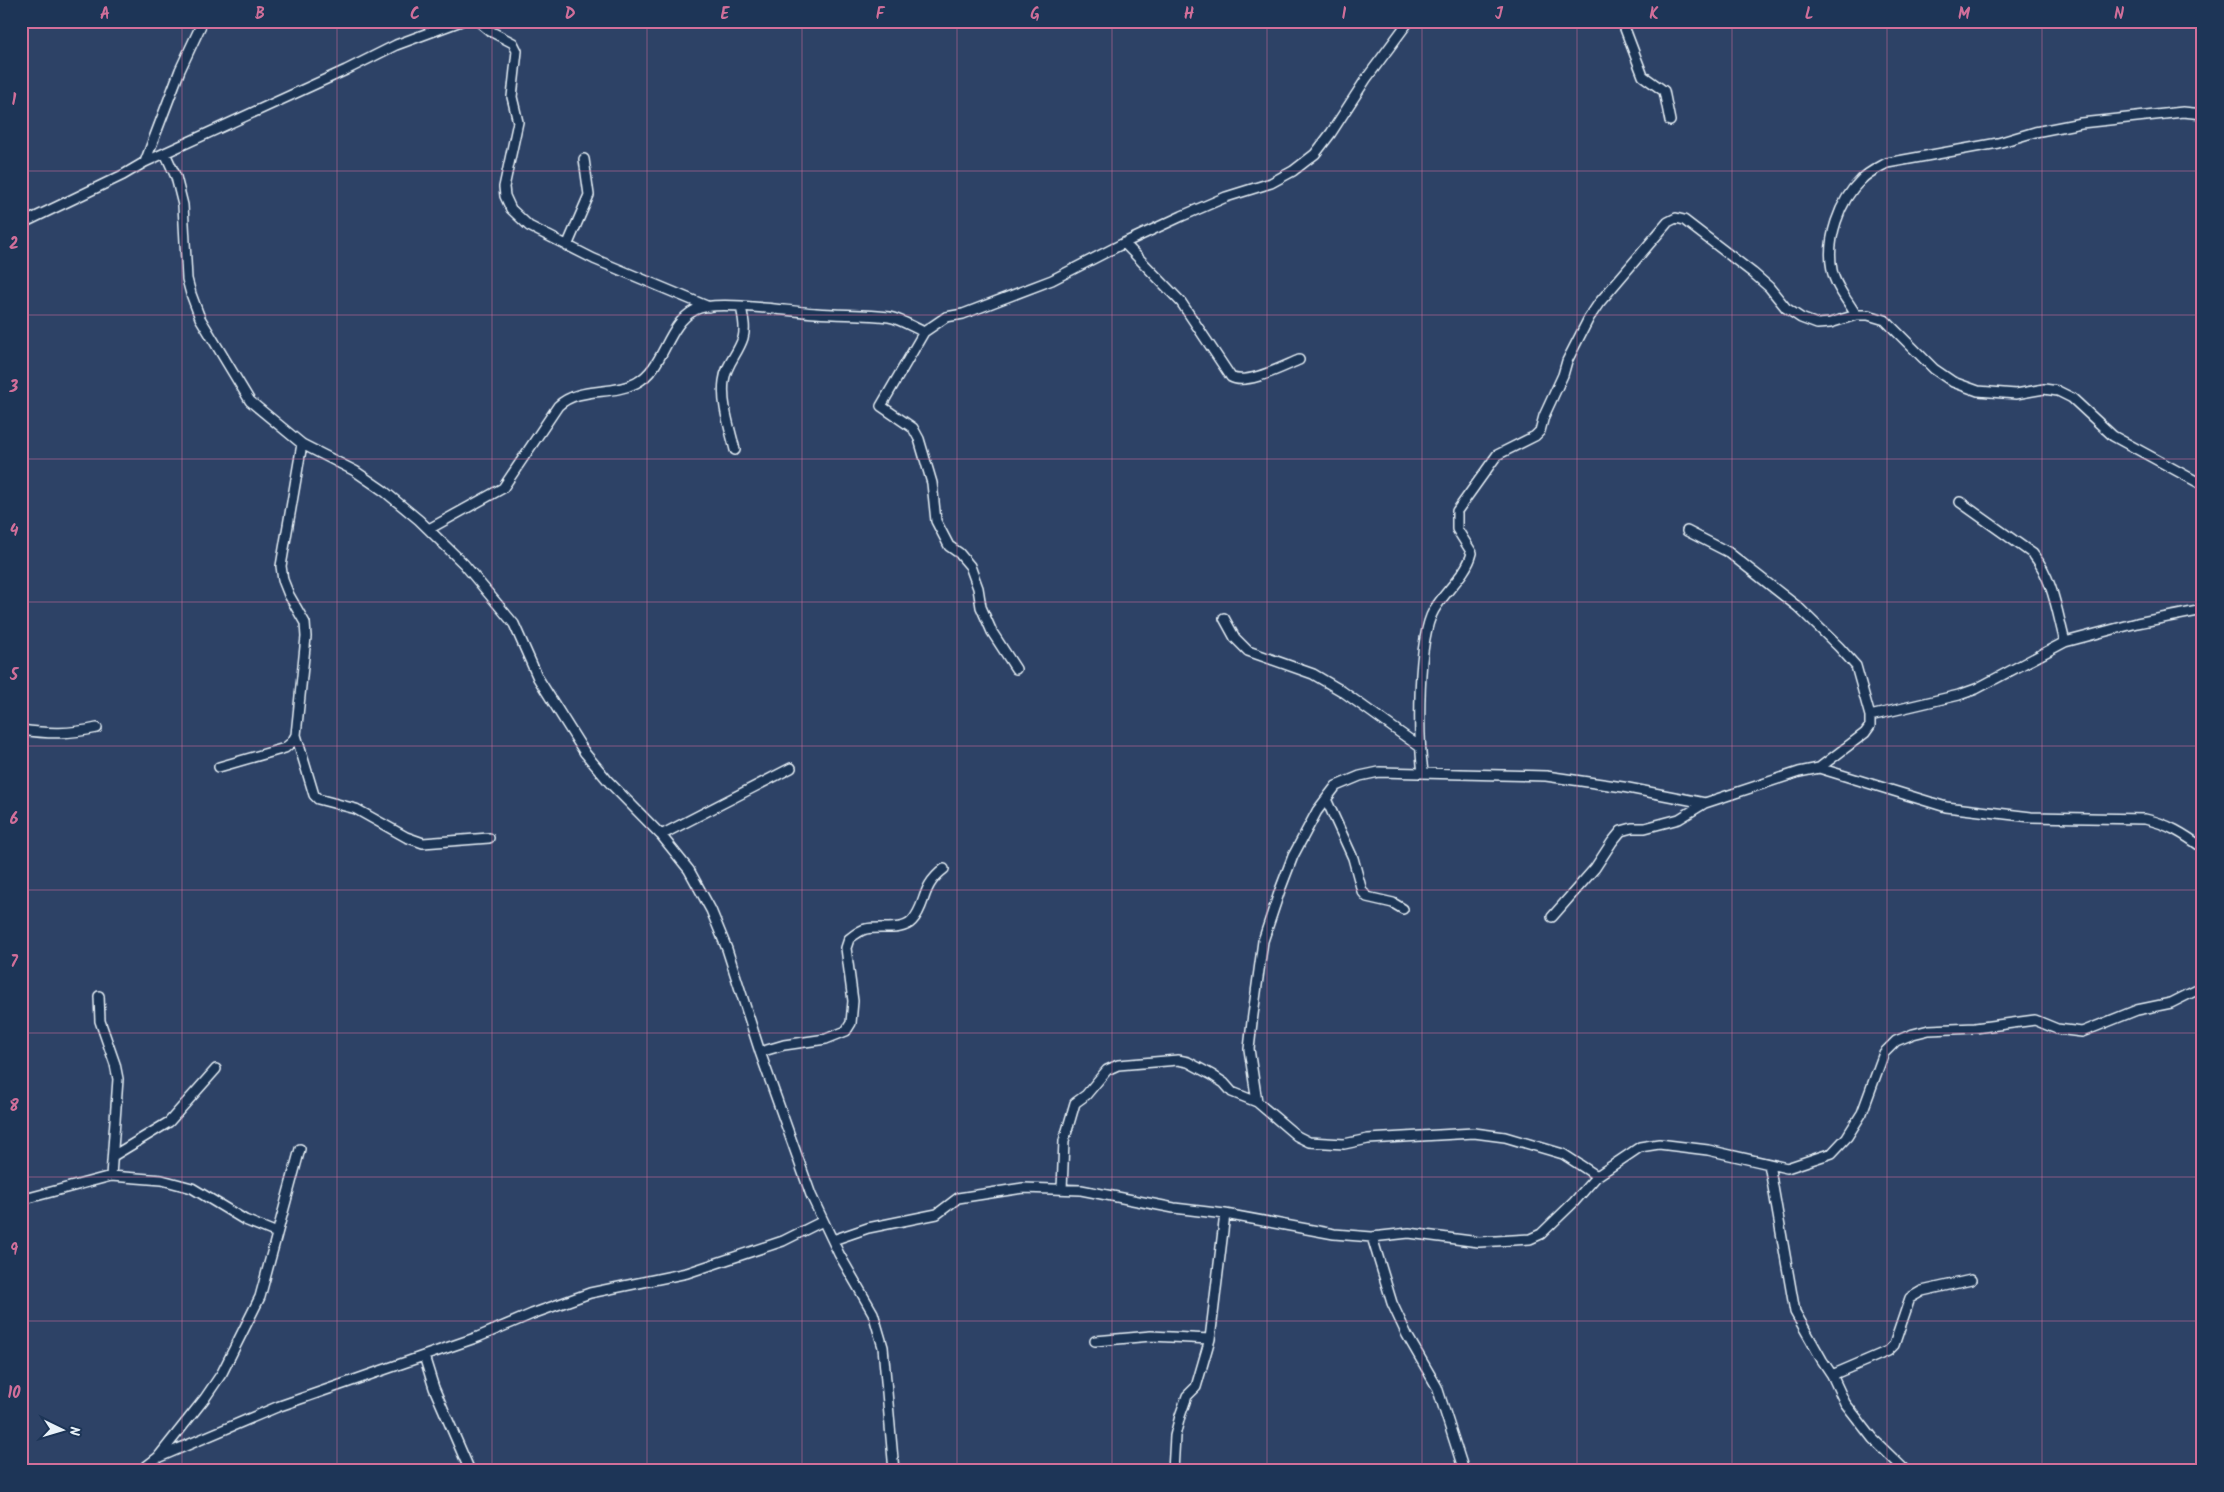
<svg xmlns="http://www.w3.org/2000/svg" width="2224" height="1492" viewBox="0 0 2224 1492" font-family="Kalam,sans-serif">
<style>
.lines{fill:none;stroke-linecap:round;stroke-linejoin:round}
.street-casing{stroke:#e8f1f8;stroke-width:12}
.street{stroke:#1d3557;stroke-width:9}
.grid{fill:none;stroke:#d16f9a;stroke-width:1;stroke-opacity:0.55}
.neatline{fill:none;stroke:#d16f9a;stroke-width:2}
.grid-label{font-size:16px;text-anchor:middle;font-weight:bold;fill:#d16f9a}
</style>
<rect width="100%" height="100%" fill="#2d4266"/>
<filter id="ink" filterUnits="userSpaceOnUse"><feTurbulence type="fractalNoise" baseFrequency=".02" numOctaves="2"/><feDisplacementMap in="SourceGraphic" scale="10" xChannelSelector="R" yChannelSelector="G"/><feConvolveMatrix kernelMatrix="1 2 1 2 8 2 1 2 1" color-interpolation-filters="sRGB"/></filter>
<g filter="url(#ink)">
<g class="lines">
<defs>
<path id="street" d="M478,21L490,31L513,43L517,51L512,97L518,122L504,187L505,196L511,209L529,226L594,259L709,307
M1622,21L1643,76L1664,91L1670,121
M165,153L176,177L183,205L187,279L191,294L200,318L250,401L302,444L355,471L384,491L419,520L464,564L514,624L538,678L585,753L609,782L661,835L689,870L711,910L727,949L760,1052L811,1195L839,1254L873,1313L883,1347L894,1471
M145,162L180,70L203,21
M21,224L123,175L145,162L346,70L396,45L461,21
M1124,243L1181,302L1231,377C1246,386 1284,366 1299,360
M567,246L589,195L584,159
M1856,315C1848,301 1835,286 1832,270C1826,240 1839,201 1861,180C1868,172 1878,168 1887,163L1998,143L2035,132L2081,123L2183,112L2203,114
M924,332L881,406L913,428L919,439L932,483L936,521L949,546L959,553L970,566L978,588L981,607L992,632L1016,669
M735,450C730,429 721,403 724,381C726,364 738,354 743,338C746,328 743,317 741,307
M1960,502L2033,554C2053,579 2057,612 2065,642
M429,529L503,488L558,406C579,386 611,396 636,383C665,368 666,325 695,310C715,299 791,312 816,313C840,315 865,314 889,317C900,319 913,327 924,332L946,317L963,314L1052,280L1124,243L1182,216L1226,197L1271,183L1293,171L1315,154L1331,133L1366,79L1409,21
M1687,531L1728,552L1798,607L1839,647L1856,666L1870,716
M1224,618L1235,638L1248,651L1313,674L1342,691L1420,747
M21,730C50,734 69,734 97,728
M296,735L314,795L318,799L356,809L406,837L423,843L489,838
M219,767L285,748L292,742L296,735L306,637L305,623L289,595L283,580L281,566L302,444
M1819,768L1946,807L2031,817L2145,819C2168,824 2184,834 2203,848
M1423,772C1418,737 1417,639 1434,610C1445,591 1467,574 1472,553L1457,529V511L1497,455L1535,436L1540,431L1544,416L1563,375L1567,361L1589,318L1599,303L1668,222L1676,218L1684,220L1753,273L1769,287L1786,308L1801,318L1817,324L1830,323L1856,315H1868L1885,320L1934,369L1953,382L1978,391L2016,394L2044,389L2058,391L2072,398L2113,436L2203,485
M1326,799L1353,858L1362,891L1367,897L1393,903L1403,909
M661,835L791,768
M1552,917L1595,868L1612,842L1621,831L1632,828H1645L1679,819L1705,803
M99,996L100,1021L115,1064L118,1079L111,1176
M760,1052L784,1045L826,1039L846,1031L851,1023L853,1001L846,948L849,939C854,935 860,930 866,929C879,926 902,932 912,921C927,905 920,887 944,869
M1257,1102L1249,1049L1252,1022L1263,941L1280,890L1293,856L1317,811L1336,786L1360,776L1379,772L1546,776L1623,787L1705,803L1799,772L1819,768L1865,733L1870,726V716L1959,695L1976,689L2065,642L2137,623L2203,610
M113,1156L169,1122L216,1069
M1769,1164L1795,1312L1822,1360L1832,1375L1845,1403L1873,1439L1906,1471
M1062,1189L1064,1141L1075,1103L1086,1095L1107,1070L1118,1065L1178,1060L1188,1062L1212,1075L1224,1083L1232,1092L1257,1102L1297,1136L1309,1142L1344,1144L1368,1139L1474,1133L1505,1137L1563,1154L1597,1176
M21,1200L111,1176L162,1180L192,1188L245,1220L277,1233
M1372,1237L1392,1303L1407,1335L1437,1387L1464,1471
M833,1240L868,1228L937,1214L958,1198L1023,1188L1081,1190L1174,1208L1225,1214L1334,1234L1372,1237L1409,1233L1479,1242L1530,1239L1541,1234L1574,1202L1597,1176L1640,1147L1659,1144L1708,1150L1787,1168L1832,1153L1847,1137L1862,1113L1884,1053L1896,1041L1913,1034L1929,1030L1975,1028L2035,1020L2057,1029L2082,1032L2137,1010L2171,1003L2203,987
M1095,1341L1151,1336L1210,1339
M424,1356L434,1388L470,1471
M1832,1375L1888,1351L1894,1345L1910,1298L1922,1291L1971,1280
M159,1456L205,1398L222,1373L260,1297L300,1149
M140,1471L157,1458L277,1407L478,1337L532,1314L590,1293L687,1273L783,1241L823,1221
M1173,1471L1175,1436L1180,1416L1187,1396L1196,1387L1210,1339L1225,1214"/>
</defs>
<use href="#street" class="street-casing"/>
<use href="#street" class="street"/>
</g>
</g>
<path class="grid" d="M182,21V1471M337,21V1471M492,21V1471M647,21V1471M802,21V1471M957,21V1471M1112,21V1471M1267,21V1471M1422,21V1471M1577,21V1471M1732,21V1471M1887,21V1471M2042,21V1471M21,171H2203M21,315H2203M21,459H2203M21,602H2203M21,746H2203M21,890H2203M21,1033H2203M21,1177H2203M21,1321H2203"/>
<rect width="2224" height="1492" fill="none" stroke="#1d3557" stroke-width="55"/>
<g transform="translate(62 1430) rotate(95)" stroke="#1d3557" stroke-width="4" paint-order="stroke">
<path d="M0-4L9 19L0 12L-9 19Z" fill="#e8f1f8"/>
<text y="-8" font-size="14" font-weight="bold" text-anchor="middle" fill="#e8f1f8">N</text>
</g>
<rect x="28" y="28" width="2168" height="1436" class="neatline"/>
<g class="grid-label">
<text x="105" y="19">A</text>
<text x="260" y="19">B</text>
<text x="415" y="19">C</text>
<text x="570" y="19">D</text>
<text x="725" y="19">E</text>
<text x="880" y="19">F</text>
<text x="1035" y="19">G</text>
<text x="1189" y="19">H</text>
<text x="1344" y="19">I</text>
<text x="1499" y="19">J</text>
<text x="1654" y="19">K</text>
<text x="1809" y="19">L</text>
<text x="1964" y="19">M</text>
<text x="2119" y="19">N</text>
<text x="14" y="105">1</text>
<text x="14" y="249">2</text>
<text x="14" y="392">3</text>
<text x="14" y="536">4</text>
<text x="14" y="680">5</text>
<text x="14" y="824">6</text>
<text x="14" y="967">7</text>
<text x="14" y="1111">8</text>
<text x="14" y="1255">9</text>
<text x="14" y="1398">10</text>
</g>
</svg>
